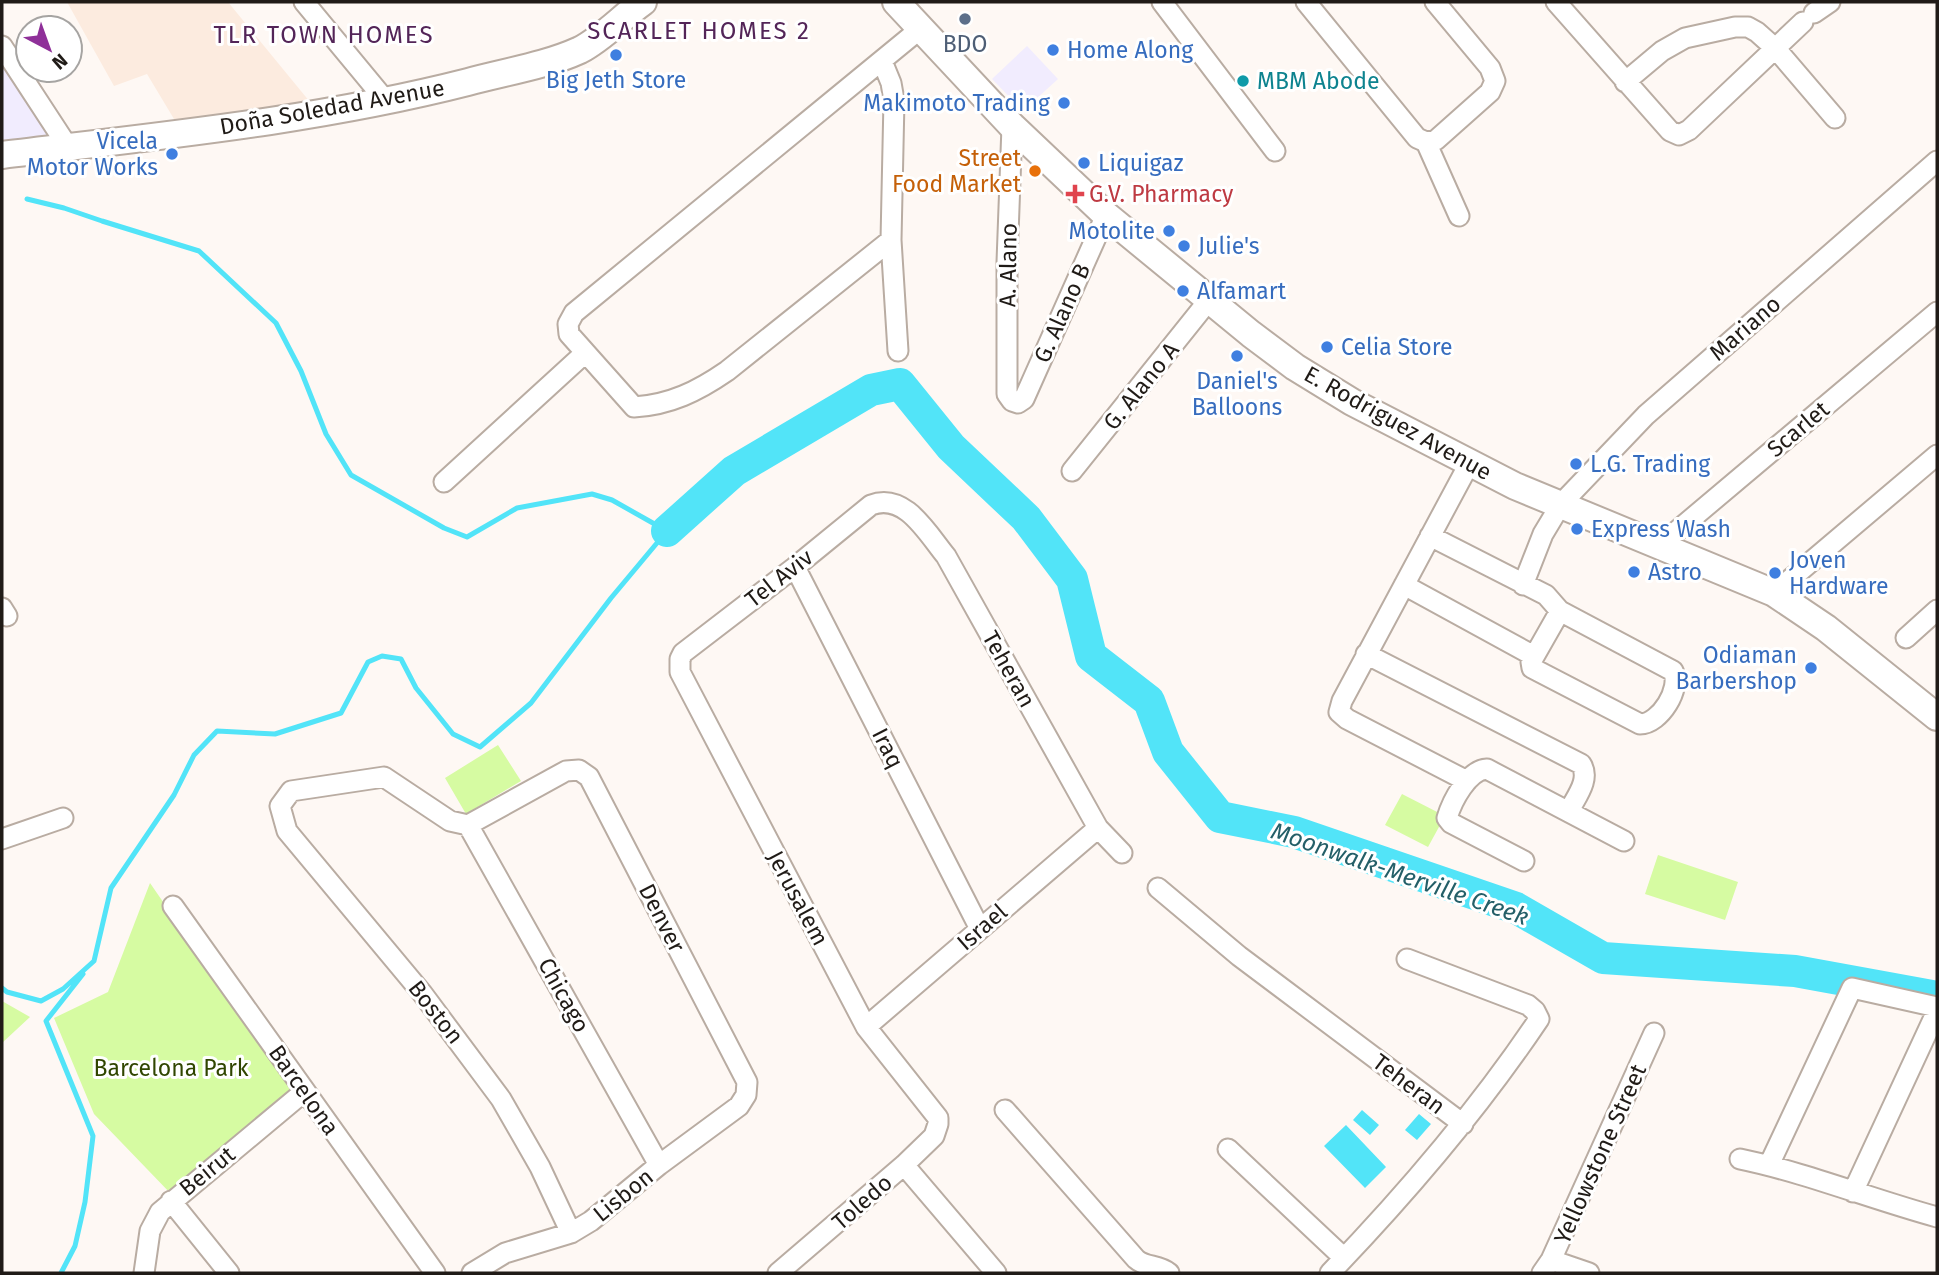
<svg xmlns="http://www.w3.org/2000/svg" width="1939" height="1275" viewBox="0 0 1939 1275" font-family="'Fira Sans',sans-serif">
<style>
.commercial{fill:#f1ecfe}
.built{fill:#fcebdf}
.green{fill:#d6fba2}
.water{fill:#52e4f8}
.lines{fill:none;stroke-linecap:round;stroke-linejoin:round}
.stream{stroke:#52e4f8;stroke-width:5}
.river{stroke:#52e4f8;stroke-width:32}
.street-casing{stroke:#b9aca2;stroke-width:23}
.secondary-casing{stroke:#b9aca2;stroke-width:30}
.street{stroke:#fff;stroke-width:19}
.secondary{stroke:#fff;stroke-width:26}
.service-dot{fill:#5c6f8a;stroke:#fff;stroke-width:2.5}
.shop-dot{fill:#3f7fe0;stroke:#fff;stroke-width:2.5}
.culture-dot{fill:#0f9aa8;stroke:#fff;stroke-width:2.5}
.food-dot{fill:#e8710a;stroke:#fff;stroke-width:2.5}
.health-dot{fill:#e0444e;stroke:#fff;stroke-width:2.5}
.labels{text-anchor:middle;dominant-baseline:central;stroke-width:6;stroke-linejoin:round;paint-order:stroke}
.service-label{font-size:23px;fill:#4e5e75;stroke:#fff}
.shop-label{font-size:23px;fill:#366cbe;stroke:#fff;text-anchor:start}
.culture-label{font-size:23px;fill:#0d838f;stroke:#fff;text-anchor:start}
.street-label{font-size:23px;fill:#201b17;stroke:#fff}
.food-label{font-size:23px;fill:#c56008;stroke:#fff;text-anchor:end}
.health-label{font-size:23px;fill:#be3a42;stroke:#fff;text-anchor:start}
.park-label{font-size:23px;fill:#304600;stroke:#fff}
.neighbourhood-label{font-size:24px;letter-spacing:2px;fill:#532558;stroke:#fff}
.water-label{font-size:24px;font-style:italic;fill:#245f68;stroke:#fff}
</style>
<rect width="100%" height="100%" fill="#fef8f4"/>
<path class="commercial" d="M1027,46L1058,79L1023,111L992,79Z
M2,61L54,145L2,151Z"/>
<path class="built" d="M67,2H228L310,102L177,124L147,74L114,86Z"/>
<path class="green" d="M498,745L521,781L466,814L445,778Z
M1402,794L1445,816L1428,847L1385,825Z
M1658,855L1738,882L1725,920L1645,894Z
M150,883L295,1093L173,1196L94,1114L54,1018L108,992Z
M2,1001L30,1017L2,1043Z"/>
<path class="water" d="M1362,1110L1379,1125L1370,1135L1353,1120Z
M1419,1114L1431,1124L1417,1140L1405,1130Z
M1346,1125L1386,1167L1365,1188L1324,1146Z"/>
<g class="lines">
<path class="stream" d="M2,988L7,992L41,1001L63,989L94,961L111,888L174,795L194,755L217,731L275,734L341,713L368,662L382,656L401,659L416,688L453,734L480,747L531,703L611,598L667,531L612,500L592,494L517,508L467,537L444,528L351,475L326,434L301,371L276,323L199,251L102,221L64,208L27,199
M61,1273L75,1246L85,1202L93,1136L46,1021L83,974"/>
<path class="river" d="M667,531L734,471L871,390L900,384L951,447L1026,518L1072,579L1091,656L1149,701L1168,752L1220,817L1294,832L1516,908L1603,958L1795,971L1937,997"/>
<defs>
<path id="street" d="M304,2L386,101
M1162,2L1275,151
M1306,2L1417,138L1426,142L1436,140L1490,92L1495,81L1490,68L1435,2
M1556,2L1670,131L1679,135L1689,130L1803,22
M1814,13L1830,2
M2,46L68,147
M882,61L891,83L894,100L891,240L898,351
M1625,82L1662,51L1685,38L1735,27H1748L1757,32L1776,49L1835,118
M1012,126L1007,262V394L1012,401L1018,403L1024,399L1106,215
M1426,142L1459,216
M891,240L727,371C698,391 670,405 634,407L569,334L568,324L574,313L920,29
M1072,471L1209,300
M444,482L585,353
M1430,536L1546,595L1560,611L1673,671C1682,688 1660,724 1640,724L1532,668L1531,662L1560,611
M1659,546L1937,312
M795,567L980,929
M1404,585L1534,656
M1523,585L1543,534L1561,504L1646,415L1937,161
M1774,593L1937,455
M2,608L7,616
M1906,638L1937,610
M1366,654L1581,764C1591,779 1576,797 1569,811
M1467,781L1347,719L1339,712L1342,701L1469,464
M468,825L659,1165
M2,839L63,818
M1524,861L1451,823L1447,818C1452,801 1468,770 1487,769L1624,841
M1158,888L1239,956L1463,1124
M173,906L435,1273
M866,1027L1098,828
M1005,1110L1136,1259C1146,1268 1158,1264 1169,1273
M1228,1149L1344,1258
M1740,1159C1807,1173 1871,1199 1937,1217
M904,1165L996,1273
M1769,1165L1852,988L1937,1007
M1853,1192L1937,1011
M171,1201L229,1273
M1551,1260L1589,1273
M144,1273L150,1231L160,1212L305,1091
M472,1273L505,1253L571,1233L591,1221L659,1165L739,1106L746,1095L747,1082L589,777L579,770L566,771L468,825L450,821L384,777L291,791L280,806L287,831L422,993L501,1099L540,1167L571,1233
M778,1273L904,1165L934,1136L938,1124V1118L866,1027L680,672V659L683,653L795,567L871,505C905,492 927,533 946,556L1098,828L1122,853
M1330,1273C1406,1194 1478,1110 1539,1019L1535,1011L1528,1005L1407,959
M1542,1273L1551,1260L1654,1033"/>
<path id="secondary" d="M896,2L1012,126L1106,215L1251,334L1295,367L1352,402L1515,486L1774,593L1826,628L1937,717
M2,155C158,136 315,121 468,82C504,72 545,66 580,50C603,38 622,17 643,2"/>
</defs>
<use href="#street" class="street-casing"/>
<use href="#secondary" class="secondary-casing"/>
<use href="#street" class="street"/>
<use href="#secondary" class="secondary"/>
</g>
<circle class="service-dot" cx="965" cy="19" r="7"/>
<g class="shop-dot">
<circle cx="1053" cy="50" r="7"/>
<circle cx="616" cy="55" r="7"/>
<circle cx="1064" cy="103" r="7"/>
<circle cx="172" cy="154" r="7"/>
<circle cx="1084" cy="163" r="7"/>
<circle cx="1169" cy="231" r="7"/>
<circle cx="1184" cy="246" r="7"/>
<circle cx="1183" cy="291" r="7"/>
<circle cx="1327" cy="347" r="7"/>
<circle cx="1237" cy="356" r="7"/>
<circle cx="1576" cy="464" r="7"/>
<circle cx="1577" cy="529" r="7"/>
<circle cx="1634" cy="572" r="7"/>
<circle cx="1775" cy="573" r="7"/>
<circle cx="1811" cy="668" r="7"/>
</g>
<circle class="culture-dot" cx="1243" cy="81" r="7"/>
<circle class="food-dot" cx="1035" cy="171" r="7"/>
<path class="health-dot" d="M1071.5 183.5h7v7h7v7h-7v7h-7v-7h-7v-7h7z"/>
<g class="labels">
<g class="service-label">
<text x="965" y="44">BDO</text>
</g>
<g class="shop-label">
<text x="1067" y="50">Home Along</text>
<text x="616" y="80" text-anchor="middle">Big Jeth Store</text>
<text x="1050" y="103" text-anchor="end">Makimoto Trading</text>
<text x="158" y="141" text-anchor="end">Vicela<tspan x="158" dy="26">Motor Works</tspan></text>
<text x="1098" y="163">Liquigaz</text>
<text x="1155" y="231" text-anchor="end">Motolite</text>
<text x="1198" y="246">Julie's</text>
<text x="1197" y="291">Alfamart</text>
<text x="1341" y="347">Celia Store</text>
<text x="1237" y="381" text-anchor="middle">Daniel's<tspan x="1237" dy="26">Balloons</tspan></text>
<text x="1590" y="464">L.G. Trading</text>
<text x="1591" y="529">Express Wash</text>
<text x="1789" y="560">Joven<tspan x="1789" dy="26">Hardware</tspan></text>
<text x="1648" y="572">Astro</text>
<text x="1797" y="655" text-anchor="end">Odiaman<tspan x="1797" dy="26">Barbershop</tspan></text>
</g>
<g class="culture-label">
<text x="1257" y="81">MBM Abode</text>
</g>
<g class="street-label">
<text transform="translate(332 107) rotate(-10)">Doña Soledad Avenue</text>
<text transform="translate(1008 265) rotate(-89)">A. Alano</text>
<text transform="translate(1062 313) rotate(-66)">G. Alano B</text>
<text transform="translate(1745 328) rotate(-41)">Mariano</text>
<text transform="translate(1141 386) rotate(-51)">G. Alano A</text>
<text transform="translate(1398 423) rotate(29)">E. Rodriguez Avenue</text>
<text transform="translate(1798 429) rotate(-40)">Scarlet</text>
<text transform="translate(779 578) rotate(-38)">Tel Aviv</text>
<text transform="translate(1009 669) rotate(61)">Teheran</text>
<text transform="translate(888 748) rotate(63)">Iraq</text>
<text transform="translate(798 898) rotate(62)">Jerusalem</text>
<text transform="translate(662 918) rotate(63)">Denver</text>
<text transform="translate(982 927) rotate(-41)">Israel</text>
<text transform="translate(564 995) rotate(61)">Chicago</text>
<text transform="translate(436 1012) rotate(52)">Boston</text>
<text transform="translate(1409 1084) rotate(37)">Teheran</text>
<text transform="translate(304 1090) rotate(55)">Barcelona</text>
<text transform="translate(1600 1154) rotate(-66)">Yellowstone Street</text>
<text transform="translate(207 1171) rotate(-39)">Beirut</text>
<text transform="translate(623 1195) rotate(-39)">Lisbon</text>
<text transform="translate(862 1202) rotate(-41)">Toledo</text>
</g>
<g class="food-label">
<text x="1021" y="158">Street<tspan x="1021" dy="26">Food Market</tspan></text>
</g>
<g class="health-label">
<text x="1089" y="194">G.V. Pharmacy</text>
</g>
<g class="park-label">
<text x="171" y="1068">Barcelona Park</text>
</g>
<g class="neighbourhood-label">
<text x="699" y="31">SCARLET HOMES 2</text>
<text x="324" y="35">TLR TOWN HOMES</text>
</g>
<g class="water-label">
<text transform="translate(1400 874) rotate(19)">Moonwalk-Merville Creek</text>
</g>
</g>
<rect width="1939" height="1275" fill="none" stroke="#201b17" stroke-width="7"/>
<g transform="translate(49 49) rotate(139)"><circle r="33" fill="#ffffff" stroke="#a6a4a2" stroke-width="2"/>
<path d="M0-5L12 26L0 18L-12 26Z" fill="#8f3099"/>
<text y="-10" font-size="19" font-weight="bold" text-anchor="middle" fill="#201b17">N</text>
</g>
</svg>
